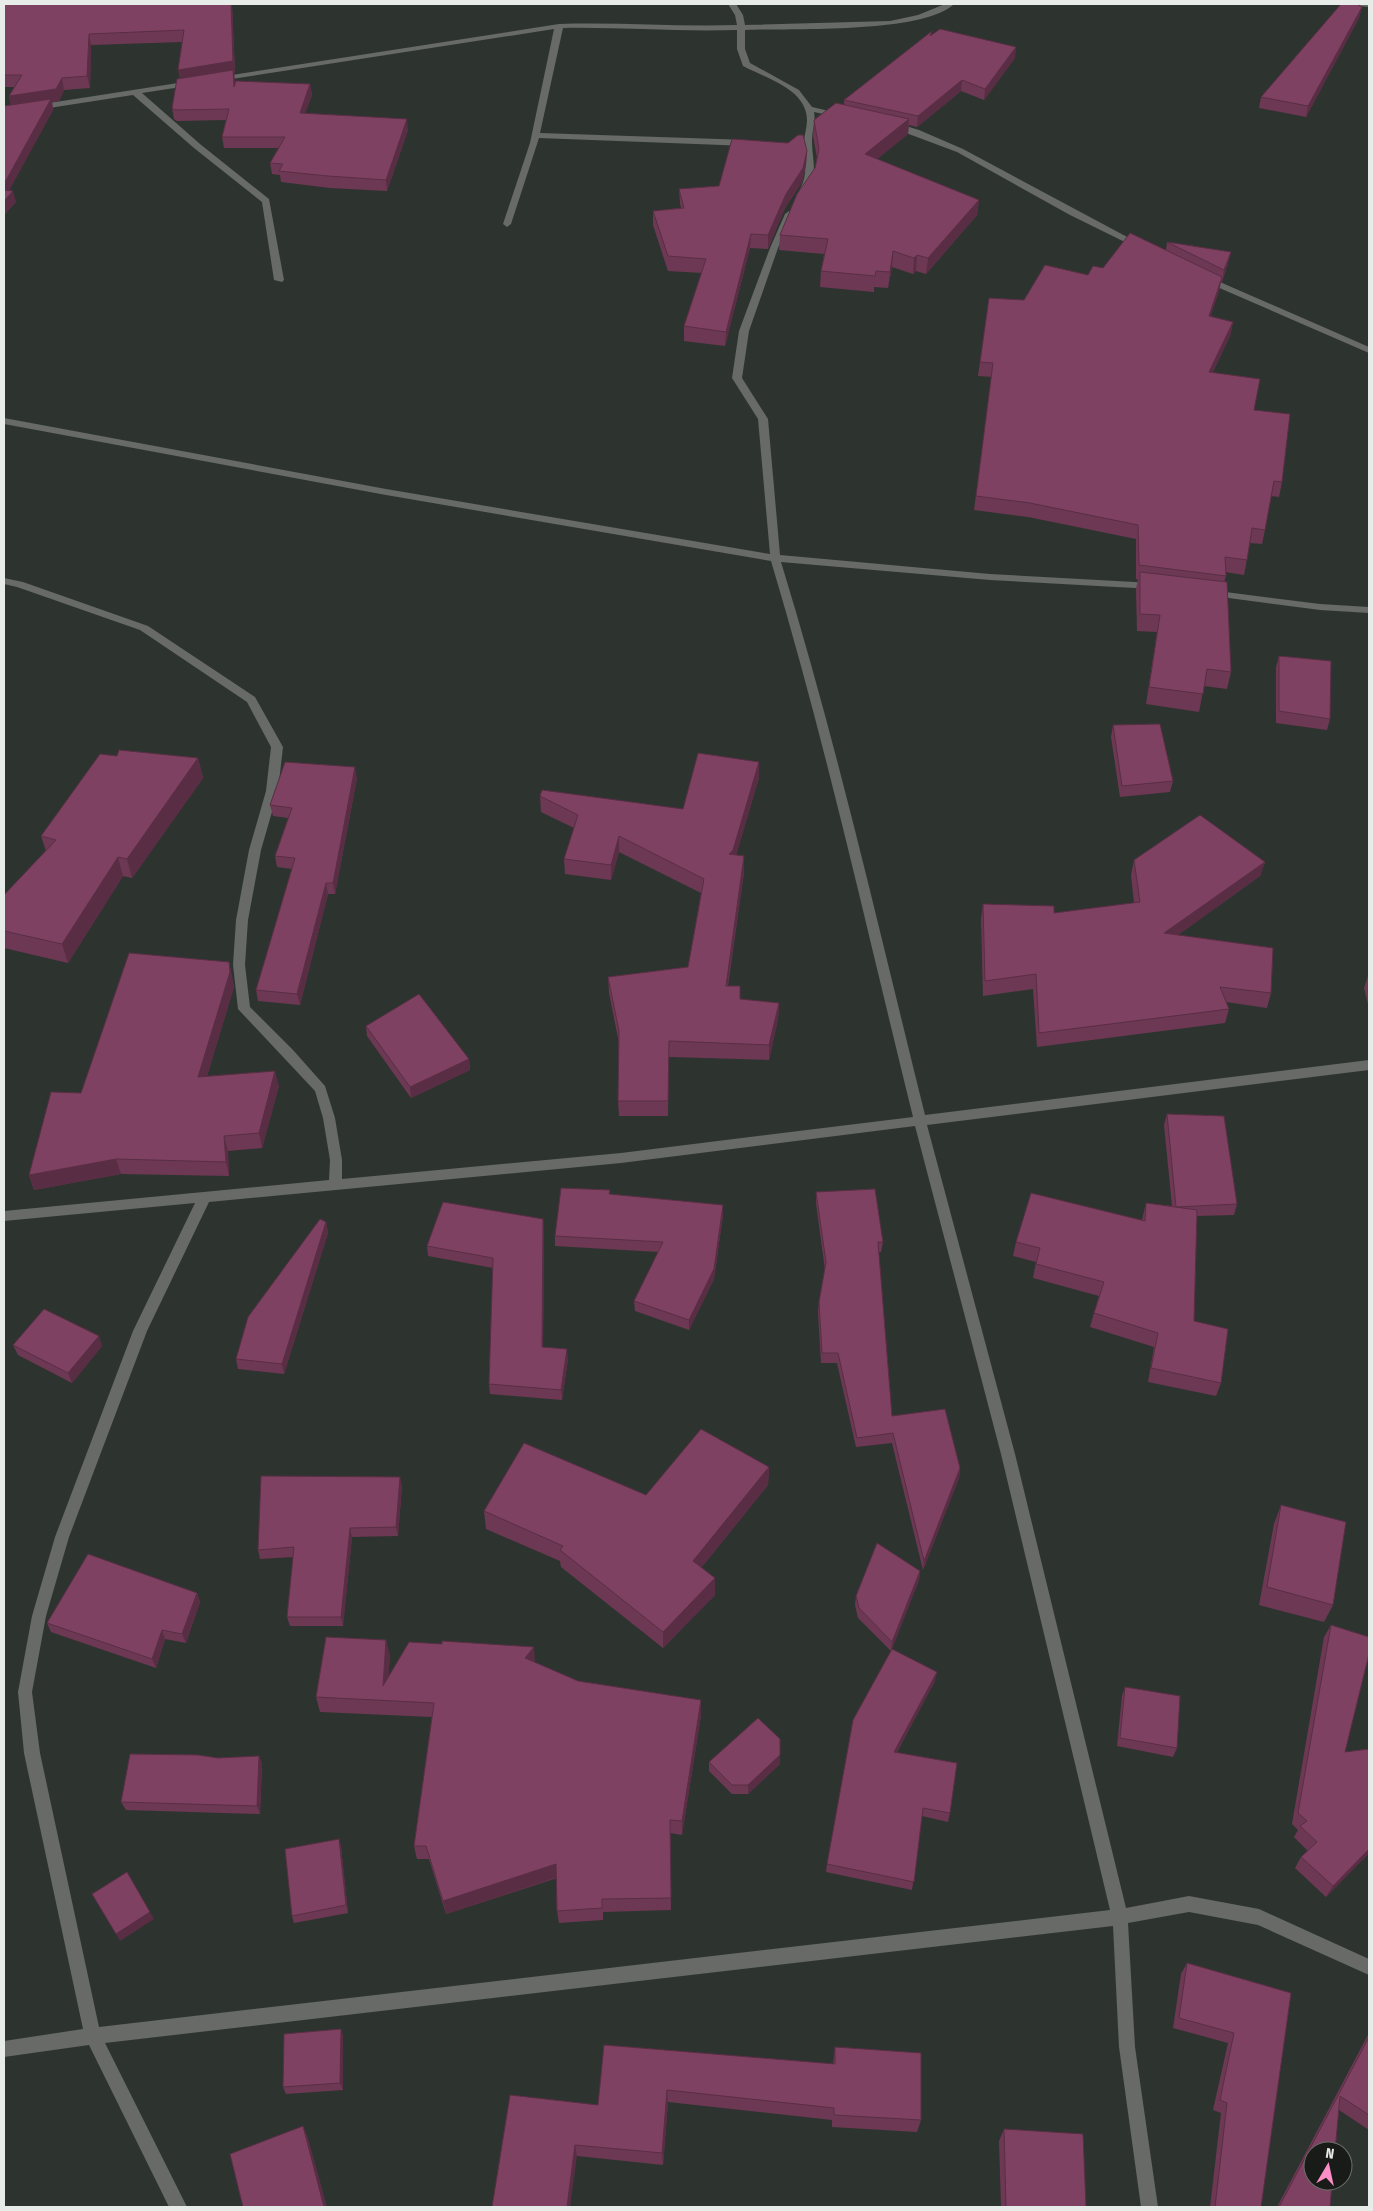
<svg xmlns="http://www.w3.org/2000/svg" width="1373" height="2211" viewBox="0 0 1373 2211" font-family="'Fira Sans Condensed',sans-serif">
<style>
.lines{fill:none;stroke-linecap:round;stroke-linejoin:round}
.minor{fill:#676a67;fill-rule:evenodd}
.wall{fill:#6d3853}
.shaded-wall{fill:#592e44}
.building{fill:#7f4161;stroke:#592e44}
</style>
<rect width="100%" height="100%" fill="#2d342f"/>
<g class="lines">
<path class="minor" d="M728,4H736L743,15L745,25L890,21L918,15L945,4H954C923,34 791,28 745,30V49L750,63L799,90L812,107L846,115L842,118L814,112C816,122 812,130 812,140C812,162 819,172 806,193L803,194L799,191C808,175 805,164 804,147C803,138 807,129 807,120C807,89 765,78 743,66L737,49V30C679,32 621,27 563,28L540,133L748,140L752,143L748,146L539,138L511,224L507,227L503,224L530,143L554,29L219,81L215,79L219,77L559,24C619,22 678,27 737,25L735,15Z
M1356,4H1369V7L1357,6Z
M191,81L195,83L194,85L142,93L200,144L269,199L284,280L282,282L274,280L262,202L194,148L133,95L4,115V110Z
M893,122L919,130L963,149L1144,246L1137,248L1070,215L957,152L890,127V123Z
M789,211L793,214L778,248L749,331L742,378L768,419L780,555L990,574L1153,583L1158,586L1153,589L990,580L781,562C837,744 879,930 925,1115L1369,1060V1070L927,1125L1015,1454L1126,1908L1189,1896L1259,1909L1369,1959V1975L1258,1925L1189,1912L1128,1923L1135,2047L1158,2207H1141L1119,2047L1113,1926L105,2043L187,2207H169L89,2045L4,2057V2041L83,2029L24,1753L18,1692L32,1616L55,1537L133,1331L195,1203L4,1221V1211L329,1180L330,1160L323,1118L315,1091L238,1009L233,965L236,920L249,850L266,791L271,747L247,702L140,630L17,587L4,584V578L23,582L148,626L255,697L283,747L278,791L261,850L248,920L245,965L250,1007L293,1050L325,1086L335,1118L342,1160V1179L621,1153L913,1117C867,931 826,744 771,561L386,495L4,424V418L386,489L770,554L758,419L732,378L739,331L770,248L785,214ZM915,1126L1001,1454L1110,1910L99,2027L40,1753L32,1692L46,1616L69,1537L147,1331L209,1202L621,1163Z
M1204,275L1369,347V353L1201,280L1199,278Z
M1210,590L1320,604L1369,607V613L1320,610L1206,595L1205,593Z"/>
</g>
<path class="wall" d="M4,4H232L235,73H234L235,82L310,84L312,95L305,113L408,130L387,191L330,188L281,182L280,175L272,174L270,163L279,148H224L222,137L226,120L177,121L174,119L172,108L180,79L182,42L91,45L90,88L64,90L59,101L52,102L53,110L9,190L16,202L4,215V106L11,105L9,96L14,87H4Z
M1362,7L1359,18L1306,117L1259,108L1261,97Z
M932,35L1015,58L984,100L961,91L917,127L909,125L908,134L877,159L979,200L977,215L926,274L916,271L913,274L892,267L888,288L874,287V292L820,287L821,271L824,254L779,250L780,235L815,168L817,158L813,136L814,120L844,105V100Z
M807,151L806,165L802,182L785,208L768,249L750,248L725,346L684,341V326L702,273L668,271L653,225V211L681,208L680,203L679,189L719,186Z
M1167,242L1231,252L1228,263L1222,282L1221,281L1219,291L1210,316L1233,322L1230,336L1213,372L1254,410L1282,482L1279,497L1271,496L1265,530L1262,544L1250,543L1244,575L1225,572L1226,576L1224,582L1231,672L1227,689L1204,686L1199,712L1146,704L1157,632L1137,631L1136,589L1138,579H1136V539L1028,517L974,510L992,377L978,376L980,362L1024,300L1088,275L1103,268L1166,250Z
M1279,656L1330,719L1327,730L1276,723V667Z
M1113,725L1173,781L1170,792L1120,797L1111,737Z
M117,756L198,758L203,778L132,878L123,876L68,963L4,948V895L46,851L41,836Z
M759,762V778L736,855L744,856V872L728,986L740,999L779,1003L778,1019L769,1060L669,1057L668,1116H619L618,1101L619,1043L609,993L608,977L688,967L701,893L619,852L611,880L565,874L564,859L574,828L541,812L540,796L683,809Z
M357,778L335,894H328L300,1005L258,1001L256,990L292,869L277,867L275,856L288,818L273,816L270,805Z
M1134,860L1265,862L1260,876L1178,935L1271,993L1267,1008L1226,1002L1229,1009L1225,1023L1037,1047L1033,989L983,996L981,919L983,904L1054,913L1134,903L1131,875Z
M229,962L234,987L207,1076L279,1086L262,1148L228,1151L229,1176L121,1174L34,1190L29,1175L81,1093Z
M1369,973V1008L1364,988Z
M366,1026L469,1059L470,1070L411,1098L367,1036Z
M1167,1114L1237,1204L1234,1215L1197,1216L1194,1321L1221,1383L1216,1396L1148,1382L1154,1347L1090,1327L1099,1296L1033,1278L1036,1262L1013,1256L1016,1242L1142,1220L1146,1203L1172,1206L1164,1125Z
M816,1192L883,1242L881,1252H879L892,1416L960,1468L959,1478L923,1570L892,1443L856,1447L837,1363H821L818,1312L819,1302L825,1270L816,1203Z
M610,1194L723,1215L714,1279L689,1330L635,1311L634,1301L658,1252L555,1246V1236Z
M326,1222L328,1233L284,1374L238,1369L236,1359Z
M544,1229L543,1347L568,1359L562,1400L490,1394L489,1384L493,1268L428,1256L427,1246Z
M13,1345L102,1346L72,1383L18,1355Z
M769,1467L768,1485L701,1568L715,1595L663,1648L561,1567L560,1561L486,1529L484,1511L646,1495Z
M402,1486L398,1536L352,1537L343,1626H290L287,1617L293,1557L260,1559L258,1550Z
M1281,1505L1333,1605L1324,1622L1259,1605L1274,1524Z
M920,1571L919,1580L891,1651L935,1681L897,1752L950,1813L948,1822L922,1816L912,1890L826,1872L827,1864L891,1651L858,1618L855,1605L856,1596Z
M197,1593L200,1602L186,1643L165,1639L156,1668L51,1632L47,1623Z
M1331,1625L1345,1752L1369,1853L1326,1897L1295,1868L1301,1857L1308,1851L1294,1837L1298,1830L1292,1824L1324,1637Z
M390,1655L388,1678L535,1661L534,1663L578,1681L701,1715L682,1835L670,1833L671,1910L603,1912V1920L559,1923L557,1911V1878L446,1914L429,1859H417L414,1846L432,1717L320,1712L316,1697Z
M1125,1687L1177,1748L1173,1757L1117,1746L1122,1696Z
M259,1756L262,1764L260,1814L126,1810L121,1802L218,1758Z
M709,1762L780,1764L748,1794H732L709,1771Z
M339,1839L341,1847L348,1913L294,1923L292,1916Z
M1187,1963L1291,1993L1261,2207H1210L1221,2113L1213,2110L1228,2043L1173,2028L1181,1974Z
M341,2029L343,2036V2090L286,2094L283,2087Z
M1369,2033V2130L1339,2110L1330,2207H1277Z
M604,2045L833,2064L835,2047L921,2120L917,2132L832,2127V2120L668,2102L663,2165L577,2156L492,2207L598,2105Z
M1004,2129L1086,2207H1001L999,2141Z"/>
<path class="shaded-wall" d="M231,4H232L235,73H234L235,81L236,98L180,82L178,70Z
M1362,7L1359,18L1306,117L1308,106Z
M89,34L91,45L90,88L87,76Z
M1016,47L1015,58L984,100L985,89Z
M62,78L64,90L59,101L52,102L53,110L4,200V184L12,108L9,96Z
M962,80L961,91L917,127L918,116Z
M310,84L312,95L301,124L300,113Z
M407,119L408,130L387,191L386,180Z
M909,119L908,134L864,170L865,154Z
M807,151L806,165L802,182L785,208L768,249V235L786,194Z
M13,191L16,202L4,215V201Z
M979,200L977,215L926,274L928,258Z
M751,234L750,248L725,346L726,332Z
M893,251L892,267L888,288L890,272Z
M1231,252L1228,263L1222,282L1224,270Z
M917,255L916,271L913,274L914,258Z
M1222,277L1219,291L1206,330L1209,316Z
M1233,322L1230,336L1206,386L1209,372Z
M198,758L203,778L132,878L127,859Z
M759,762V778L733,866L729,854Z
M355,767L357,778L335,894L333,883Z
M619,836V852L611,880V865Z
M744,856V872L725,1001L726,986Z
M118,857L123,876L68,963L62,944Z
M1265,862L1260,876L1160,948L1164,933Z
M326,883L328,894L300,1005L297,994Z
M229,962L234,987L202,1092L198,1077Z
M779,1003L778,1019L769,1060V1045Z
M469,1059L470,1070L411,1098L410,1087Z
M275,1071L279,1086L262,1148L259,1133Z
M224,1136L228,1151L229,1176L226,1162Z
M116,1159L121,1174L34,1190L29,1175Z
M723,1205V1215L714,1279L689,1330V1320Z
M543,1219L544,1229L543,1357L542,1347Z
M326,1222L328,1233L284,1374L282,1364Z
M99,1336L102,1346L72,1383L68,1373Z
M567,1349L568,1359L562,1400L561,1390Z
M769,1467L768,1485L693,1578V1561Z
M960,1468L959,1478L923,1570L924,1561Z
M400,1477L402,1486L398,1536L396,1527Z
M350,1528L352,1537L343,1626L341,1617Z
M920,1571L919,1580L891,1651L892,1642Z
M715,1578V1595L663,1648V1632Z
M197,1593L200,1602L186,1643L182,1634Z
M162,1630L165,1639L156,1668L152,1659Z
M386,1640L390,1655L387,1701L383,1686Z
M534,1647L535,1661L526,1673L525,1658Z
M937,1672L935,1681L892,1760L894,1752Z
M701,1700V1715L682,1835V1821Z
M780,1755V1764L748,1794V1785Z
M259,1756L262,1764L260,1814L257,1806Z
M339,1839L341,1847L348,1913L346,1905Z
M1369,1849V1853L1326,1897L1333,1886Z
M556,1864L558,1877L446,1914L443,1901Z
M150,1912L154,1919L120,1941L116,1934Z
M341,2029L343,2036V2090L340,2083Z
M667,2090L668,2102L663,2165L662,2153Z
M303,2126L308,2138L327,2207H324Z
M575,2145L577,2156L570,2207H567Z"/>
<path class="building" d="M4,4H231L233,61L178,70L184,30L89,34L87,76L62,78L56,89L9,96L22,75H4Z
M1341,4H1357L1362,7L1308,106L1261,97Z
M940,29L1016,47L985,89L962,80L918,116L844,100L932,31L930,36Z
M233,70L234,87L236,81L310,84L300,113L407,119L386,180L328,176L279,171L283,164L270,163L285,137H222L229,109L175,110L172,108L177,79Z
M51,99L4,184V106Z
M836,103L909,119L865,154L979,200L928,258L917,255L914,258L893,251L890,272L876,271L875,276L821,271L828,239L780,235L797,194L815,168L819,149L814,120Z
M798,135H803L807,151L803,168L786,194L768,235L751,234L726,332L684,326L706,259L668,256L653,211L684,208L679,189L719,186L732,139L788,143Z
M4,190L13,191L4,201Z
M1130,233L1222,277L1209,316L1233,322L1209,372L1260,379L1254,410L1290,414L1282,482L1274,481L1265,530L1252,528L1247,560L1225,557L1226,576L1139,565L1138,525L1030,503L976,496L993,363L980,362L989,298L1024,300L1045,265L1088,275L1093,266L1103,268Z
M1167,242L1231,252L1224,270Z
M1140,572L1227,582L1231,672L1207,669L1203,694L1149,687L1160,615L1140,614Z
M1279,656L1331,661L1330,719L1279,711Z
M1160,724L1173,781L1122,786L1113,725Z
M119,750L198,758L127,859L118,857L62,944L4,931V895L56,840L41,836L100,754L117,756Z
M698,753L759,762L733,850L729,854L744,856L726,986H740V999L779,1003L769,1045L669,1041L668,1101H618L619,1031L608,977L688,967L704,879L619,836L611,865L564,859L578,815L540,796L542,790L683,809Z
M285,762L355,767L333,883H326L297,994L256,990L295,858L275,856L292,808L270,805Z
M1200,815L1265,862L1164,933L1273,948L1271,993L1220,987L1229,1009L1039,1033L1036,974L985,981L983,904L1054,906V913L1140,902L1134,860Z
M129,953L229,962L230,972L198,1077L275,1071L259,1133L224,1136L226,1162L116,1159L29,1175L51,1092L81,1093Z
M419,994L469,1059L410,1087L366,1026Z
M1167,1114L1224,1116L1237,1204L1176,1207Z
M561,1188L610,1190L609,1194L723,1205L714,1269L689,1320L634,1301L663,1242L555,1236Z
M875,1189L883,1242H878L892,1416L945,1409L960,1468L924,1561L893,1433L857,1438L838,1353H822L819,1302L826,1262L816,1192Z
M1031,1193L1145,1221L1146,1203L1197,1210L1194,1321L1228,1329L1221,1383L1151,1368L1158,1333L1094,1313L1104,1282L1036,1264L1040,1248L1016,1242Z
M443,1202L543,1219L542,1347L567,1349L561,1390L489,1384L493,1258L427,1246Z
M320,1219L326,1222L282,1364L236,1359L248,1317Z
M44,1309L99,1336L68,1373L13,1345Z
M701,1429L769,1467L693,1561L715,1578L663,1632L560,1550L563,1546L484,1511L524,1443L646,1495Z
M261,1476L400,1477L396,1527L350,1528L341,1617H287L294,1547L258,1550Z
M1281,1505L1346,1522L1333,1605L1267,1587Z
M877,1543L920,1571L892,1642L859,1608L856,1596Z
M88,1554L197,1593L182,1634L162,1630L152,1659L47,1623Z
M1331,1625L1369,1637V1654L1345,1752L1369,1749V1849L1333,1886L1301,1857L1317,1842L1300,1826L1307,1821L1298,1813Z
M326,1637L386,1640L383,1686L409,1642L442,1644V1641L534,1647L525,1658L578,1681L701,1700L682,1821L670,1820L671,1898L602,1899V1908L557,1911L556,1864L443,1901L426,1846H414L434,1703L316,1697Z
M892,1649L937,1672L894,1752L957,1763L950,1813L923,1808L914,1882L827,1864L853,1720Z
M1125,1687L1180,1696L1177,1748L1120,1738Z
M758,1718L780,1739V1755L748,1785H732L709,1762Z
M130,1754L198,1755L218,1758L259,1756L257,1806L121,1802Z
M339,1839L346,1905L292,1916L285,1849Z
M127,1872L150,1912L116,1934L92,1894Z
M1187,1963L1291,1993L1261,2207H1215L1227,2103L1220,2100L1234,2033L1179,2018Z
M341,2029L340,2083L283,2087L284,2034Z
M1369,2037V2115L1340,2096L1335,2151H1313V2181H1332L1330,2207H1279Z
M604,2045L835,2064V2047L921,2053V2120L834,2115V2108L667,2090L662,2153L575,2145L567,2207H492L510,2095L598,2105Z
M303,2126L324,2207H243L230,2154Z
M1004,2129L1083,2134L1086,2207H1006Z"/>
<rect width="1373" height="2211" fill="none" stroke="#e8ece9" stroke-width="10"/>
<g transform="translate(1328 2166) rotate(9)"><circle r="24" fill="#181b18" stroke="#6b6f6c"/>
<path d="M0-4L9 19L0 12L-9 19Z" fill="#fb8fc5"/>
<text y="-8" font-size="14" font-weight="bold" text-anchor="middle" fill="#e8ece9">N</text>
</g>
</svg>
